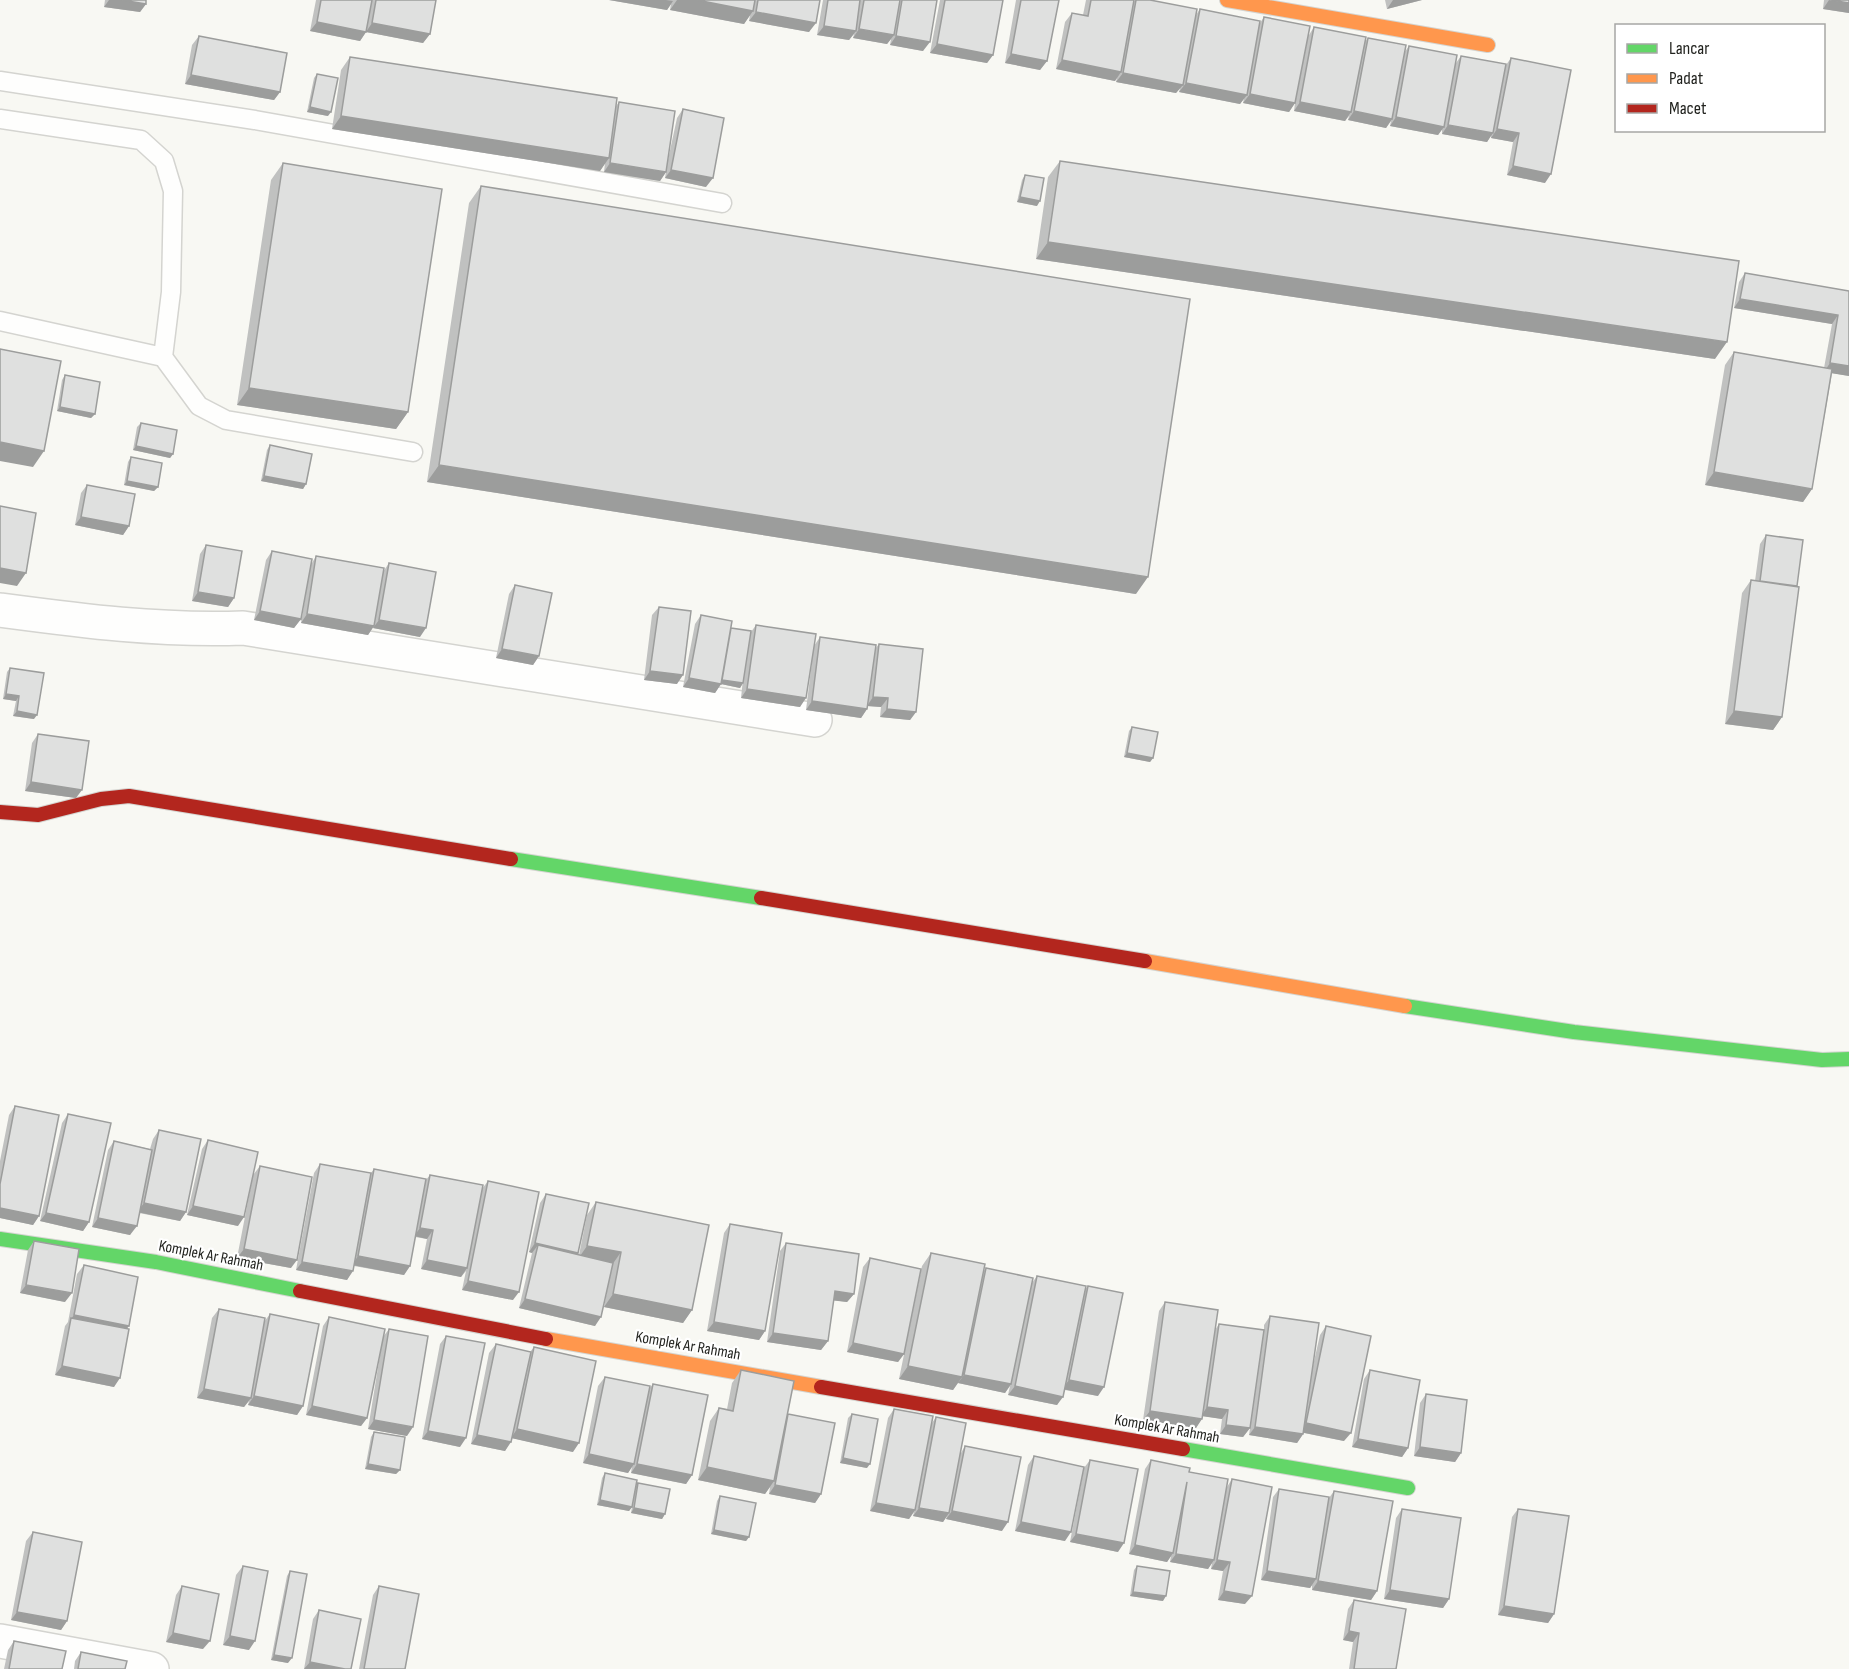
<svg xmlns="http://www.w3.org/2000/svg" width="1849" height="1669" viewBox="0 0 1849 1669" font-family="'Sofia Sans Condensed',sans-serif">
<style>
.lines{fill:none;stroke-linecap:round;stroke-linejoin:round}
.lane-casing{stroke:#d4d4d0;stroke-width:21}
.street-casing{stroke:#d4d4d0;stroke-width:36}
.fast-casing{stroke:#d4d4d0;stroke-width:16}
.slow-casing{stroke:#d4d4d0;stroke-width:16}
.jam-casing{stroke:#d4d4d0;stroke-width:16}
.lane{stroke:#fefefd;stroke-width:18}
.street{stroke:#fefefd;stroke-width:33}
.fast{stroke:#63d668;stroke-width:14}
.slow{stroke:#ff974d;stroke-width:14}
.jam{stroke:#b3261e;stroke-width:14}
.wall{fill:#c0c1c0}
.shaded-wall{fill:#9c9d9c}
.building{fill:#dfe0df;stroke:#9c9d9c;stroke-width:1.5}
.labels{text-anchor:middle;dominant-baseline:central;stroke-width:4.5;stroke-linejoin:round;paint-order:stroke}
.street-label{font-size:16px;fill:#22231f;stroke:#fff}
</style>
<rect width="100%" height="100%" fill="#f8f8f3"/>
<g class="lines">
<defs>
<path id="lane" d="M0,81L255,120L722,203
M0,119L141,140L164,161L173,191L171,292L163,357L199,406L226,420L413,452
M0,321L163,357"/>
<path id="street" d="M0,610C83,621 158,631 243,628L815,720
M0,1641L152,1669"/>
<path id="fast" d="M511,859L761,898
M1405,1006L1574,1032L1822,1060L1849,1059
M0,1239L156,1262L300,1291
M1183,1449L1408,1488"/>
<path id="slow" d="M1227,0L1488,45
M1145,961L1405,1006
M546,1339L821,1387"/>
<path id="jam" d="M0,812L38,815L101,799L129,796L511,859
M761,898L1145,961
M300,1291L546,1339
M821,1387L1183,1449"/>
</defs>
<use href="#lane" class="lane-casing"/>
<use href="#street" class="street-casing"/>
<use href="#fast" class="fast-casing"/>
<use href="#slow" class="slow-casing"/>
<use href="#jam" class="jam-casing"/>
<use href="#lane" class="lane"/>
<use href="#street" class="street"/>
<use href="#fast" class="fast"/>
<use href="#slow" class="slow"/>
<use href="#jam" class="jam"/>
</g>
<path class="wall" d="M105,0H146V4L140,12L104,7Z
M316,0H372L366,32L360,41L310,31Z
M372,0H436L430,34L423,43L366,32Z
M609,0H820L809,32L749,21L750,15L744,24L670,10L671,4L667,10Z
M823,0H937L923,51L890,45L891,39L887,44L853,38L854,34L849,40L817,35Z
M940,0H1003L993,55L987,63L930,53Z
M1016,0H1059L1047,61L1040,70L1005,63Z
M1086,0H1134V1L1135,0H1150L1196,15L1200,9L1260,23L1264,17L1309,35L1314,27L1364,43L1368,38L1404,53L1409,46L1456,63L1461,56L1506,65L1511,58L1545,183L1507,175L1513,142L1491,138V135L1487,142L1442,134V129L1438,135L1390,126L1391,121L1386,128L1348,120L1349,116L1345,121L1294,111L1295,103L1289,112L1243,103L1244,98L1240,104L1179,92L1180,88L1176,93L1116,82L1117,77L1115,81L1056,69L1065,22L1072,13L1083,15Z
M1385,0H1422L1387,9Z
M1824,0H1849V13L1823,9Z
M199,36L280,92L274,100L185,84L192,45Z
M350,57L616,106L619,102L666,169L677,118L683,109L706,187L665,178L666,172L660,181L604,172L605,163L600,171L332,129L341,70Z
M317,74L328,116L307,112L314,78Z
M1060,161L1715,359L1036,259L1048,177Z
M283,163L408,412L396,429L237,405L271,180Z
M1025,175L1037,206L1017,202L1022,180Z
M481,186L1136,594L427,482L469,203Z
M1745,273L1849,291V376L1832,373L1812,489L1803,502L1705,485L1725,365L1734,352L1824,368L1832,324L1734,308L1739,282Z
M65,375L95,414L91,418L57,411L62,380Z
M141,423L173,454L170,458L133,450L137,427Z
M270,445L306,484L303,489L261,481L267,450Z
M131,457L158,487L154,491L124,485L128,462Z
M87,485L129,526L123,535L75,525L81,493Z
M1766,535L1797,586L1782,717L1773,730L1725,724L1742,593L1751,580L1755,581L1760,544Z
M206,545L234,598L228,607L192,601L200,554Z
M272,551L312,563L316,556L383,572L389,563L420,637L373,628V627L368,635L301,623L306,593L301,619L294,628L254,620L266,560Z
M515,585L539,656L533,665L496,658L509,594Z
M659,607L677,684L644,680L652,615Z
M701,615L731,628L751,632L756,625L814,646L820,637L875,649L879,644L916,712L910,720L880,717L881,707L868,706L867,709L861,718L806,710L812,661L800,707L741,698L743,679V683L740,688L721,684L715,693L683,687L695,624Z
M10,668L34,719L13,716L16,701L3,699L7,672Z
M1132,727L1153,758L1150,762L1124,757L1129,731Z
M38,734L76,798L25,791L32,743Z
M15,1106L39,1216L33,1225L0,1218V1161L9,1115Z
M68,1114L89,1222L83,1231L40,1221L62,1123Z
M159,1130L186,1212L180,1221L139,1213L130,1235L92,1227L108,1150L114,1141L150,1149L153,1139Z
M208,1140L238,1226L187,1215L202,1149Z
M320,1164L371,1173L374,1169L425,1181L430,1175L482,1189L488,1181L513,1300L462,1290L466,1271L461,1277L421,1269L427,1239L415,1237L410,1266L404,1275L354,1266L347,1280L296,1270L314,1173Z
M260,1166L291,1268L237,1258L253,1175Z
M546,1194L578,1253L577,1255H579L587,1215L596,1202L692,1310L683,1323L604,1307L611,1270L595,1326L519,1308L532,1253L529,1252L540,1203Z
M730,1224L765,1331L759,1340L707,1331L724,1233Z
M34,1241L65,1302L20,1293L28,1250Z
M786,1243L854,1294L847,1302L833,1300L828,1341L821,1350L767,1342L780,1251Z
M931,1253L984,1271L986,1268L1032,1283L1037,1276L1084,1291L1088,1286L1098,1396L1065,1390L1057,1405L1008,1395L1010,1386L1005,1393L958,1383L953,1390L899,1379L922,1266Z
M870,1258L904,1354L898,1362L847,1352L863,1267Z
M84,1265L127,1329L114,1387L55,1375L65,1326L68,1322L77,1274Z
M1165,1302L1215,1330L1219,1324L1264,1330V1325L1270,1316L1312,1370L1320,1335L1326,1326L1344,1441L1304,1433L1297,1443L1249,1435L1250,1428L1243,1437L1220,1434L1222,1419L1203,1416L1196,1428L1143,1420L1159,1311Z
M219,1309L264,1322L270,1314L303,1406L297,1415L248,1405L249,1401L244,1407L197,1398L212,1318Z
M329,1317L383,1337L389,1329L407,1436L368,1429L381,1349L367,1418L361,1426L306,1415L323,1326Z
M446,1336L460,1447L422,1439L440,1344Z
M496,1344L530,1352L534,1347L573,1452L512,1438L505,1451L471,1444L489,1353Z
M741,1370L787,1416L821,1494L815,1503L769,1494L770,1487L765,1494L698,1480L710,1421L719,1408L727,1409L732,1383Z
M1370,1370L1408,1448L1402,1457L1352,1447L1364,1379Z
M605,1377L649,1389L653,1384L692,1475L686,1484L631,1473L632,1466L628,1473L583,1463L598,1386Z
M1426,1394L1461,1453L1455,1462L1414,1456L1420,1403Z
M894,1409L932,1423L936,1417L961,1453L965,1446L1002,1531L946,1519L947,1516L943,1522L913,1516L914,1512L909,1519L870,1511L888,1418Z
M852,1414L867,1468L840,1463L848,1418Z
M374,1432L400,1470L396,1474L365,1469L371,1437Z
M1034,1456L1065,1541L1015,1531L1028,1465Z
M1090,1460L1118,1552L1070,1542L1084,1468Z
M1151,1460L1189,1472L1227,1487L1232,1479L1245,1604L1218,1600L1223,1571L1211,1569L1212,1563L1208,1569L1170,1562L1171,1556L1167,1562L1129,1554L1145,1469Z
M605,1473L636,1487L638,1483L665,1514L662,1519L631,1513L632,1507L629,1511L597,1505L602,1478Z
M1279,1489L1329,1498L1334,1491L1377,1591L1371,1600L1312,1590V1585L1310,1588L1261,1580L1273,1497Z
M720,1496L749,1537L746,1541L711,1534L717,1501Z
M1402,1509L1449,1599L1443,1608L1384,1599L1396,1518Z
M1518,1509L1554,1614L1548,1623L1498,1615L1512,1517Z
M33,1532L67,1621L61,1630L11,1620L26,1541Z
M243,1566L249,1650L223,1645L236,1575Z
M1137,1566L1163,1601L1130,1596L1134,1570Z
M290,1571L288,1663L271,1660L287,1576Z
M182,1586L203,1649L166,1642L176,1595Z
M379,1586L405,1669H359L373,1595Z
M1354,1600L1396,1669H1349L1353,1642L1343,1640L1348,1609Z
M319,1610L351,1669H304L313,1619Z
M14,1641L62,1669H4L8,1650Z
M81,1652L125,1669H74L75,1661Z"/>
<path class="shaded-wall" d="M109,0H122L146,4L140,12L104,7Z
M609,0H666L673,1L667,10Z
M677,0H697L753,11L744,24L670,10Z
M1393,0H1422L1387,9Z
M1829,0L1849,3V13L1823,9Z
M756,12L816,23L809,32L749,21Z
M317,22L366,32L360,41L310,31Z
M372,23L430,34L423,43L366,32Z
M824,26L856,31L849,40L817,35Z
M859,29L894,35L887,44L853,38Z
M896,36L930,42L923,51L890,45Z
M937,44L993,55L987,63L930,53Z
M1011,54L1047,61L1040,70L1005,63Z
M1062,60L1121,72L1115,81L1056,69Z
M1123,73L1183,85L1176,93L1116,82Z
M191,75L280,92L274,100L185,84Z
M1186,83L1247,95L1240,104L1179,92Z
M1250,94L1295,103L1289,112L1243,103Z
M1300,102L1351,112L1345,121L1294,111Z
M310,107L331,112L328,116L307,112Z
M1354,111L1392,119L1386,128L1348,120Z
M341,116L609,158L600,171L332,129Z
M1396,117L1444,127L1438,135L1390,126Z
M1448,125L1493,133L1487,142L1442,134Z
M1497,129L1519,133L1513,142L1491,138Z
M610,163L666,172L660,181L604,172Z
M1513,166L1551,174L1545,183L1507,175Z
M671,170L713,178L706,187L665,178Z
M1020,197L1040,201L1037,206L1017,202Z
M1048,242L1727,342L1715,359L1036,259Z
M1740,299L1838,315L1832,324L1734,308Z
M1830,363L1849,366V376L1824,372Z
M249,388L408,412L396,429L237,405Z
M60,407L95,414L91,418L57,411Z
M0,442L44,451L33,467L0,461Z
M136,446L173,454L170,458L133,450Z
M439,465L1148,577L1136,594L427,482Z
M1714,472L1812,489L1803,502L1705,485Z
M264,476L306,484L303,489L261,481Z
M127,481L158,487L154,491L124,485Z
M81,517L129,526L123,535L75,525Z
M0,568L26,573L17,586L0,583Z
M198,592L234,598L228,607L192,601Z
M260,611L301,619L294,628L254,620Z
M307,614L374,626L368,635L301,623Z
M379,620L426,628L420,637L373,628Z
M502,649L539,656L533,665L496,658Z
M650,671L683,675L677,684L644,680Z
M689,678L721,680L743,683L740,688L721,684L715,693L683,687Z
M747,689L806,698L800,707L741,698Z
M6,694L19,696L16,701L3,699Z
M873,697L888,698L881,707L867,706Z
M812,701L867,709L861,718L806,710Z
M887,709L916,712L910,720L880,717Z
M17,711L37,715L34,719L13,716Z
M1734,711L1782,717L1773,730L1725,724Z
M1127,753L1153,758L1150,762L1124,757Z
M31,782L82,790L76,798L25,791Z
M144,1203L186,1212L180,1221L137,1212Z
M193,1206L244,1217L238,1226L187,1215Z
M0,1208L39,1216L33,1225L0,1218Z
M46,1213L89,1222L83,1231L40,1221Z
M98,1218L137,1226L130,1235L92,1227Z
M420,1228L433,1230L427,1239L414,1236Z
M535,1243L578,1253L572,1262L538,1245L532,1253L529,1252Z
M587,1246L621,1252L612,1265L578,1259Z
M244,1249L297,1260L291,1268L237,1258Z
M358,1256L410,1266L404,1275L352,1265Z
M427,1260L467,1268L461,1277L421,1269Z
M302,1262L353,1271L347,1280L296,1270Z
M468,1281L519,1292L513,1300L462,1290Z
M26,1285L72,1293L65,1302L20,1293Z
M835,1291L854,1294L847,1302L829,1300Z
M613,1294L692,1310L683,1323L604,1307Z
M525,1299L601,1317L595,1326L519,1308Z
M74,1315L129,1326L122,1335L71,1319Z
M714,1322L765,1331L759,1340L707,1331Z
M773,1333L828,1341L821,1350L767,1342Z
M853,1343L904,1354L898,1362L847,1352Z
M62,1366L120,1378L114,1387L55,1375Z
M908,1366L962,1377L953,1390L899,1379Z
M964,1375L1011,1384L1005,1393L958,1383Z
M1069,1380L1104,1387L1098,1396L1062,1389Z
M1015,1386L1063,1397L1057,1405L1008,1395Z
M204,1389L251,1398L244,1407L197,1398Z
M254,1396L303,1406L297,1415L248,1405Z
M312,1406L367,1418L361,1426L306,1415Z
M1207,1407L1228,1410L1222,1419L1201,1416Z
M1150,1411L1202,1419L1196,1428L1143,1420Z
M374,1420L413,1427L407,1436L368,1429Z
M1306,1423L1351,1433L1344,1441L1300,1432Z
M1226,1425L1250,1428L1243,1437L1220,1434Z
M1255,1427L1303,1434L1297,1443L1249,1435Z
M517,1429L579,1443L573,1452L511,1438Z
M428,1431L466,1438L460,1447L422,1439Z
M477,1435L511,1442L505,1451L471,1444Z
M1358,1439L1408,1448L1402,1457L1352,1447Z
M1420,1447L1461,1453L1455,1462L1414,1456Z
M589,1454L634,1464L628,1473L583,1463Z
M843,1458L870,1464L867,1468L840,1463Z
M368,1464L400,1470L396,1474L365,1469Z
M637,1464L692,1475L686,1484L631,1473Z
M707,1467L774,1481L765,1494L698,1480Z
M775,1485L821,1494L815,1503L769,1494Z
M600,1500L632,1507L629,1511L597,1505Z
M876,1503L915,1510L909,1519L870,1511Z
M634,1508L665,1514L662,1519L631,1513Z
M919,1508L949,1513L943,1522L913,1516Z
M952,1511L1008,1522L1002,1531L946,1519Z
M1021,1522L1071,1532L1065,1541L1015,1531Z
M714,1530L749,1537L746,1541L711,1534Z
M1076,1534L1124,1543L1118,1552L1070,1542Z
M1135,1545L1173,1553L1167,1562L1129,1554Z
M1176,1554L1214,1560L1208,1569L1170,1562Z
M1217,1560L1230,1562L1223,1571L1211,1569Z
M1267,1571L1316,1579L1310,1588L1261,1580Z
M1318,1581L1377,1591L1371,1600L1312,1590Z
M1390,1590L1449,1599L1443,1608L1384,1599Z
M1224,1591L1252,1596L1245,1604L1218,1600Z
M1133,1592L1166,1596L1163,1601L1130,1596Z
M1504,1606L1554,1614L1548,1623L1498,1615Z
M17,1612L67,1621L61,1630L11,1620Z
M1349,1631L1359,1633L1353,1642L1343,1640Z
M173,1633L210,1641L203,1649L166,1642Z
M230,1636L255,1641L249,1650L223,1645Z
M274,1655L292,1658L288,1663L271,1660Z
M310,1662L345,1669H304Z"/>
<path class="building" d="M122,0H146V4Z
M321,0H372L366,32L317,22Z
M376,0H436L430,34L372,23Z
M697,0H755L753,11Z
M758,0H820L816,23L756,12Z
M828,0H860L856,31L824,26Z
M864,0H900L894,35L859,29Z
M902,0H937L930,42L896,36Z
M945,0H1003L993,55L937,44Z
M1021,0H1059L1047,61L1011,54Z
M1091,0H1134L1121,72L1062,60L1072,13L1088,16Z
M1136,0H1150L1197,9L1183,85L1123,73Z
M1831,0H1849V3Z
M1200,9L1260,21L1247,95L1186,83Z
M1264,17L1310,26L1295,103L1250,94Z
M1314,27L1366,37L1351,112L1300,102Z
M199,36L287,53L280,92L191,75Z
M1368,38L1406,45L1392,119L1354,111Z
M1409,46L1457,55L1444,127L1396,117Z
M1461,56L1506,64L1493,133L1448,125Z
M350,57L617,98L609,158L341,116Z
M1511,58L1571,70L1551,174L1513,166L1519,133L1497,129Z
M317,74L338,78L331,112L310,107Z
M619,102L675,111L666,172L610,163Z
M683,109L724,118L713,178L671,170Z
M1060,161L1739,261L1727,342L1048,242Z
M283,163L442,189L408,412L249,388Z
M1025,175L1044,178L1040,201L1020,197Z
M481,186L1190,299L1148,577L439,465Z
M1745,273L1849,291V366L1830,363L1838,315L1740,299Z
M0,349L61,361L44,451L0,442Z
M1734,352L1832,369L1812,489L1714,472Z
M65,375L100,382L95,414L60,407Z
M141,423L177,430L173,454L136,446Z
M270,445L312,454L306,484L264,476Z
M131,457L162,463L158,487L127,481Z
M87,485L135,494L129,526L81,517Z
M0,506L36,513L26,573L0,568Z
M1766,535L1803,540L1797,586L1760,581Z
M206,545L242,551L234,598L198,592Z
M272,551L312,559L301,619L260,611Z
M316,556L384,568L374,626L307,614Z
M389,563L436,572L426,628L379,620Z
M1751,580L1799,587L1782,717L1734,711Z
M515,585L552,593L539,656L502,649Z
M659,607L691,611L683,675L650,671Z
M701,615L732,621L721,684L689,678Z
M756,625L816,634L806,698L747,689Z
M731,628L751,631L743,683L722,680Z
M820,637L876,645L867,709L812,701Z
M879,644L923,649L916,712L887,709L888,698L873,697Z
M10,668L44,673L37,715L17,711L19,696L6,694Z
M1132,727L1158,732L1153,758L1127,753Z
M38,734L89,741L82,790L31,782Z
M15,1106L59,1115L39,1216L0,1208V1184Z
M68,1114L111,1123L89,1222L46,1213Z
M159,1130L201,1139L186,1212L144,1203Z
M208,1140L258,1152L244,1217L193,1206Z
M114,1141L152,1150L137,1226L98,1218Z
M320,1164L371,1173L353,1271L302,1262Z
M260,1166L312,1177L297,1260L244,1249Z
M374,1169L426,1179L410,1266L358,1256Z
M430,1175L483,1185L467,1268L427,1260L433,1230L420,1228Z
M488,1181L539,1192L519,1292L468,1281Z
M546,1194L589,1203L578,1253L535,1243Z
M596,1202L709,1225L692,1310L613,1294L621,1252L587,1246Z
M730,1224L782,1233L765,1331L714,1322Z
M34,1241L79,1249L72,1293L26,1285Z
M786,1243L859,1254L854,1294L835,1291L828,1341L773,1333Z
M538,1245L613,1263L601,1317L525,1299Z
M931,1253L985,1264L962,1377L908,1366Z
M870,1258L921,1269L904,1354L853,1343Z
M84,1265L138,1277L129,1326L74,1315Z
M986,1268L1033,1278L1011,1384L964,1375Z
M1037,1276L1086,1286L1063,1397L1015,1386Z
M1088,1286L1123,1293L1104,1387L1069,1380Z
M1165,1302L1218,1310L1202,1419L1150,1411Z
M219,1309L265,1318L251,1398L204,1389Z
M270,1314L319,1324L303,1406L254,1396Z
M1270,1316L1319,1323L1303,1434L1255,1427Z
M329,1317L385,1329L367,1418L312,1406Z
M71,1318L129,1329L120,1378L62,1366Z
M1219,1324L1264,1330L1250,1428L1226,1425L1228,1410L1207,1407Z
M1326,1326L1371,1336L1351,1433L1306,1423Z
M389,1329L428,1336L413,1427L374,1420Z
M446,1336L485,1343L466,1438L428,1431Z
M496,1344L531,1352L511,1442L477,1435Z
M534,1347L596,1361L579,1443L517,1429Z
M741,1370L794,1381L774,1481L707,1467L719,1408L733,1411Z
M1370,1370L1420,1380L1408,1448L1358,1439Z
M605,1377L650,1386L634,1464L589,1454Z
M653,1384L708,1395L692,1475L637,1464Z
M1426,1394L1467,1400L1461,1453L1420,1447Z
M894,1409L933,1416L915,1510L876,1503Z
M788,1414L835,1423L821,1494L775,1485Z
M852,1414L878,1419L870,1464L843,1458Z
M936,1417L966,1423L949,1513L919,1508Z
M374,1432L405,1437L400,1470L368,1464Z
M965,1446L1021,1457L1008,1522L952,1511Z
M1034,1456L1084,1467L1071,1532L1021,1522Z
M1090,1460L1138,1469L1124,1543L1076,1534Z
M1151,1460L1190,1468L1189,1472L1228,1479L1214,1560L1176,1554L1187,1482L1173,1553L1135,1545Z
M605,1473L637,1480L632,1507L600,1500Z
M1232,1479L1272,1487L1252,1596L1224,1591L1230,1562L1217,1560Z
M638,1483L670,1489L665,1514L634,1508Z
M1279,1489L1329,1497L1316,1579L1267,1571Z
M1334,1491L1393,1501L1377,1591L1318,1581Z
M720,1496L756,1503L749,1537L714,1530Z
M1402,1509L1461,1518L1449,1599L1390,1590Z
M1518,1509L1569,1516L1554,1614L1504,1606Z
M33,1532L82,1542L67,1621L17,1612Z
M243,1566L268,1571L255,1641L230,1636Z
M1137,1566L1170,1571L1166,1596L1133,1592Z
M290,1571L307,1574L292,1658L274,1655Z
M182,1586L219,1594L210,1641L173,1633Z
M379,1586L419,1594L405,1669H364Z
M1354,1600L1406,1609L1396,1669H1354L1359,1633L1349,1631Z
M319,1610L361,1619L351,1669H345L310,1662Z
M14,1641L66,1651L62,1669H9Z
M81,1652L127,1661L125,1669H78Z"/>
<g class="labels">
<g class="street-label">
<text transform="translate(211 1256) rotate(11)">Komplek Ar Rahmah</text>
<text transform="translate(688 1346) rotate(10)">Komplek Ar Rahmah</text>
<text transform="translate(1167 1429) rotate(10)">Komplek Ar Rahmah</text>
</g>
</g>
<rect x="1615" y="24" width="210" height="108" fill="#ffffff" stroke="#a7a7a5" stroke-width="1.5"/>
<rect x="1627" y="44" width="30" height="9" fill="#63d668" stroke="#a7a7a5" stroke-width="1.5"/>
<text x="1669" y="54" font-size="18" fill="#22231f">Lancar</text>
<rect x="1627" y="74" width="30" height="9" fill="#ff974d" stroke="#a7a7a5" stroke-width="1.5"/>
<text x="1669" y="84" font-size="18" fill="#22231f">Padat</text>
<rect x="1627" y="104" width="30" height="9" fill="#b3261e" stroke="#a7a7a5" stroke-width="1.5"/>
<text x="1669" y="114" font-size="18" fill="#22231f">Macet</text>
</svg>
